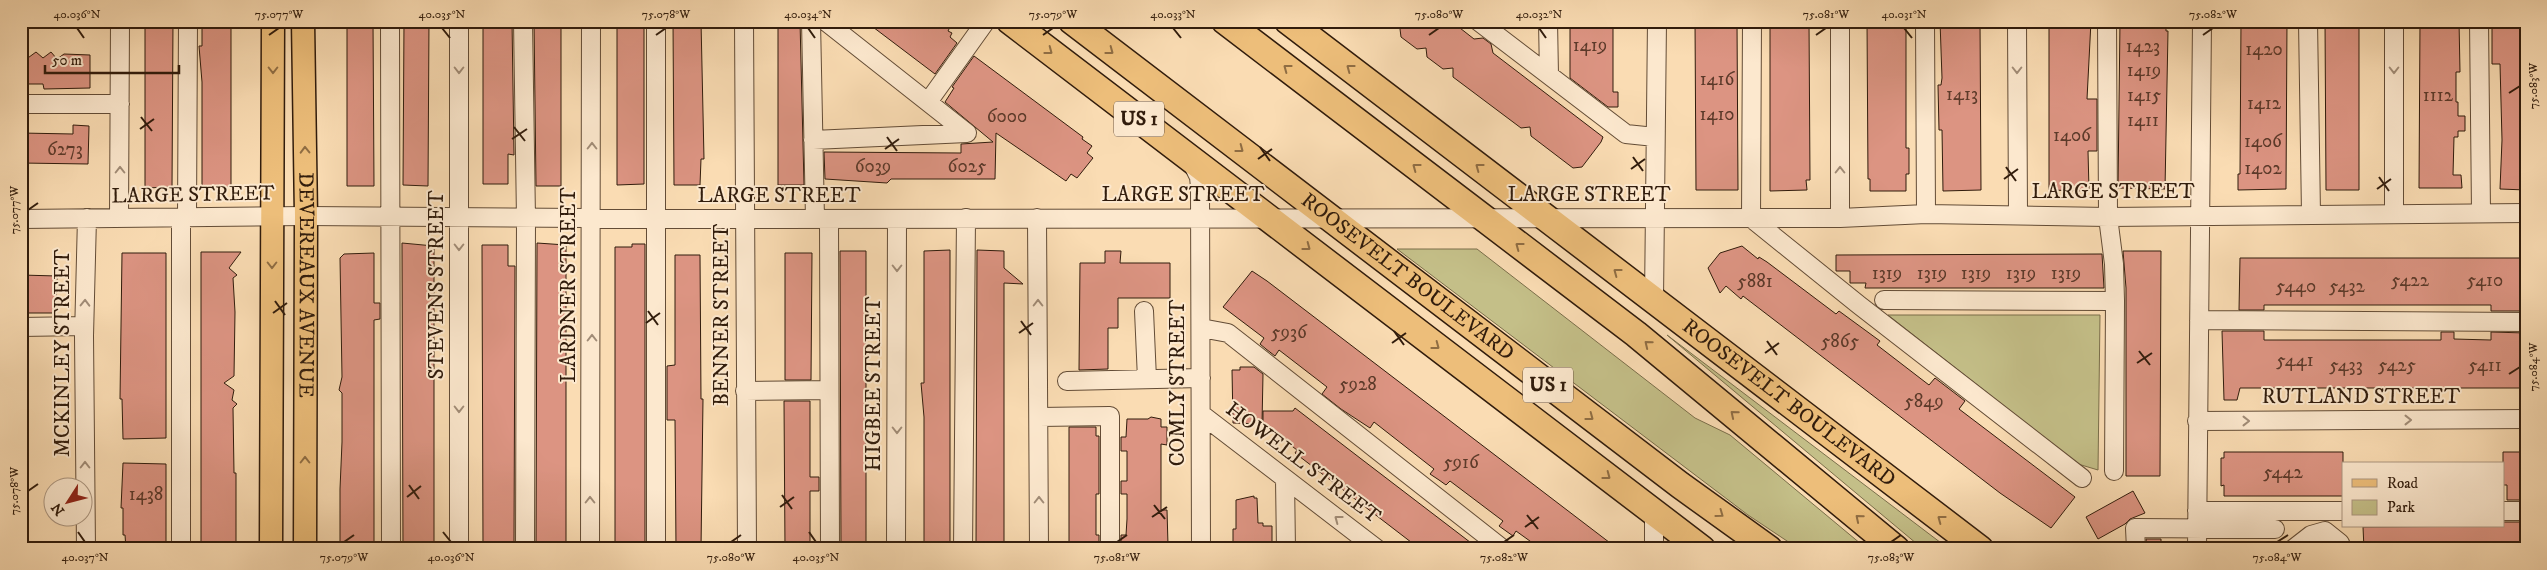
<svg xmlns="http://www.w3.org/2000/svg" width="2547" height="570" viewBox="0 0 2547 570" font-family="'IM FELL DW Pica',serif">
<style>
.green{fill:#c4bf88;stroke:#7a6e4a}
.building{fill:#dc9482;stroke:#311c0c}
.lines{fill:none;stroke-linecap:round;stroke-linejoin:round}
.minor-casing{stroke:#634c36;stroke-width:20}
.major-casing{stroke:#311c0c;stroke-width:25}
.highway-casing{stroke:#311c0c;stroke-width:29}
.minor{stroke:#fce8ce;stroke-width:18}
.major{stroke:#edbe7a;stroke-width:22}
.highway{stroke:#edbe7a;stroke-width:26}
.oneway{stroke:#8f6d43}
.oneway2{stroke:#a18c77}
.ticks{fill:none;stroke:#311c0c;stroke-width:2}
.labels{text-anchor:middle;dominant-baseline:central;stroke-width:4;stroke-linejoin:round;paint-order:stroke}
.number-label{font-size:19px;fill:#5c3a2a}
.shield{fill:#fce8ce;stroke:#6e5946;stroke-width:1}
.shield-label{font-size:20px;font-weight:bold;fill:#311c0c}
.street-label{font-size:21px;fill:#311c0c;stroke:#fce8ce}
.neatline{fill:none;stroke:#311c0c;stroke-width:2}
.ticks-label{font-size:12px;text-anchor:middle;fill:#311c0c}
</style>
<rect width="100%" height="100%" fill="#fadcb3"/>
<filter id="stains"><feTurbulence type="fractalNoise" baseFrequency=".004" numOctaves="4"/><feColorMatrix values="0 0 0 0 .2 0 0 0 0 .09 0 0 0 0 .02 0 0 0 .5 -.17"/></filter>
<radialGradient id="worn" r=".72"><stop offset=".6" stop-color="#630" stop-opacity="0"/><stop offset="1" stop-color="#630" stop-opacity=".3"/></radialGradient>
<path class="green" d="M1397,249H1477L1695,418L1730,435L1867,549H1799L1748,515Z
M1888,315H2100L2098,470L2078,464Z
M1667,335L1949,549H1923Z"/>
<path class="building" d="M145,21H173L172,187L145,188Z
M202,21H231V187H202V82L199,46H202Z
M347,21H373L374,186H347Z
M404,21H429L428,186L403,185Z
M483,21H512L514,155L508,154V184H483Z
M534,21H561V186H536Z
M617,21H644V184L617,185Z
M673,21H701L704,159H701L700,185H674Z
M778,21H800L804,185H778Z
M865,21H944L949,29L948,31L952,33L950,37L957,43L935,74Z
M1399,21H1451L1474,39L1483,38L1491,44L1493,53L1603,137L1601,142L1582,167L1573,168L1531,136L1530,127L1521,128L1453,77V68L1443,69L1427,57L1426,48L1417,49L1401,37Z
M1570,21H1613V92H1618V107H1608L1570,78Z
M1695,21H1737L1738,190H1696Z
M1770,21H1809L1810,180H1806L1807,190L1770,191Z
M1867,21H1906V148H1909V174H1906V191H1870V179H1868Z
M1940,21H1980L1981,190L1943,191L1942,130H1939L1938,85H1941L1942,78Z
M2049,21H2091L2087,99H2097V151H2088L2089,190L2086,191L2049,190Z
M2120,21H2166V31H2168L2165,189L2118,188Z
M2241,21H2287L2286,189L2238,190V174H2240Z
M2325,21H2359V190H2326Z
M2420,21H2459L2460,72H2456V102H2458V116H2465V131H2458V137H2454L2453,175H2461L2462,188H2419Z
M2502,21H2526V190L2500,189L2502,140L2500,64H2492V26H2503Z
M36,52L43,58L51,52L57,59L64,54L90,55V88L44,89L43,84H21V63Z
M974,56L1083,137L1082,139L1092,146L1087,153L1093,158L1077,178L1071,174L1066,181L996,133L995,179H891L887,183L825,179L824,152L961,153V144L993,142L945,102L954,88L952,87Z
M73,125L89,126L88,164L21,163V133L73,134Z
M402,243L434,246V549H403Z
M537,243L566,245V549H536Z
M632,244H645V549H615V247H632Z
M482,245H508V266H515L514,549H483Z
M1742,246L1758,259L1759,257L1767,262L1836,314L1839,311L1880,341L1877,345L1929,385L1935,378L1965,401L1959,409L2075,497L2051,528L2000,493L1743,296L1741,299L1726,286L1720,293L1708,268L1720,253Z
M950,250V549H924V417L921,383H924V251Z
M977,250L1004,251V268L1023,284L1004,283V549H976Z
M840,251H866V549H841Z
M1105,251H1121L1120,263H1170V298H1118V328H1108V369L1079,370L1080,263H1105Z
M2123,251H2161L2160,476H2126V288Z
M201,252H241L229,268L237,275L233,278L235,312L234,376L224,383L234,390L232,400L237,404L233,408L234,473H236V543H232L233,549H201Z
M122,253H166V438L123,439L122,399H120Z
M374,253V303H380V319L374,320V549H340V489L342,442V393L339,390L342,377L340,258L344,254Z
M785,253H812L811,380H785Z
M2102,254L2104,288H1865L1866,283H1850V271H1836V255Z
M675,255H700L701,399H703L701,549H676L675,420H667V366L675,365Z
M2240,258H2526V311H2491V305H2264V310H2239Z
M1252,271L1267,281L1618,549H1541L1516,531L1513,536L1499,526L1503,521L1450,481L1446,485L1439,480L1430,474L1434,469L1374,422L1370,428L1341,409L1322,394L1327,387L1279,350L1275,356L1266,349L1260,344L1264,338L1223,307Z
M21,275L57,276L56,313H21Z
M2222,331H2264V340H2441V332H2454V339L2491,340V332L2526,333V388H2240L2237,400H2224Z
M1240,367H1254L1263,374L1262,424L1233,423L1232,370H1240Z
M784,401H810V477H819V491H810V549H785Z
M1295,408L1360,458L1479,549H1420L1295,453L1297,450L1263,424V411H1293Z
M1151,417L1161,419V427H1167V445L1161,444V510H1167L1168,545H1164V549H1121V535H1126L1127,519V494H1121V481H1127V451H1121V437H1126L1127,419H1148Z
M1069,427H1096V436H1099V494H1096V535H1099V549H1069Z
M2224,452H2343V496H2224V485L2221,486V458H2224Z
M2503,452H2526V500H2507V485H2503Z
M123,463L166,464V549H126L125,535H123V508H121Z
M2133,491L2145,513L2130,519L2125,524L2098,539L2086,517Z
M1254,496V498H1257L1258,523H1263V526H1272V549H1239V547H1233V529H1236V500Z
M2503,522H2526V549H2364L2363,527L2503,526Z
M2146,539H2161V549H2147Z"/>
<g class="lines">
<defs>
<path id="minor" d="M390,21L391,549
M459,21V549
M523,21L526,219L525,549
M744,21L747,549
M811,21L815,219
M1478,21L1626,134L1655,137
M1548,21L1549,75
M1752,21L1751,218L1859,305L2082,478
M1925,21L1926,214
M2017,21L2018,215
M2107,21L2108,217L2114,264L2115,301L2114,471
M2308,21L2311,214
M2394,21V213
M2479,21L2481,212
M928,102L986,21
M21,104H120
M813,140L967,133L825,21
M1191,161L1199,177L1200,187L1201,549
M181,217V549
M187,217L188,21
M119,218L120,21
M1037,218L1039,549
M1840,218V21
M21,219L306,216L744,219L1840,218L1926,214L2108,217L2526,213
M829,219L830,549
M1654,300L1657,21
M1884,300L2115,301
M1144,311L1147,379
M2199,320L2526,322
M21,327L84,326
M1201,328L1228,333L1503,549
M1067,381L1201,378
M745,391L829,390
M1201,414L1377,549
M1039,417L1110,416V549
M2197,421L2526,419
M1285,479L1286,549
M2197,511H2343
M2503,511H2526
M1654,512V549
M86,549L84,336L87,218
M590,549L591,21
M656,549V21
M896,549L897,219
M963,549L966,218
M2136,549L2135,528L2275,529
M2197,549L2202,21
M2293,549L2311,535L2325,531L2340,543L2342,549"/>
<g id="major">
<path id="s1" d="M303,21L306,216L305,549"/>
<path d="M271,549L273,21"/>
</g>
<g id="highway">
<path d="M1010,21L1702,549"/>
<path id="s2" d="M1072,21L1680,485L1769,549"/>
<path d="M1225,21L1636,334L1896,549"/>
<path id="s3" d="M1288,21L1980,549"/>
</g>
</defs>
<use href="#minor" class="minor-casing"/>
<use href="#major" class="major-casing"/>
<use href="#highway" class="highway-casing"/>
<use href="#minor" class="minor"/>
<use href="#major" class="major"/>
<use href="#highway" class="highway"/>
</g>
<defs><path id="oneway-chevron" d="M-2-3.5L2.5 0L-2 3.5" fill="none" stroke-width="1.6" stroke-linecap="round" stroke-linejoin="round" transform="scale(1.25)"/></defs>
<g class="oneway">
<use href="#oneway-chevron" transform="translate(1049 51) rotate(37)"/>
<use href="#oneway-chevron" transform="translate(1110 51) rotate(37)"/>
<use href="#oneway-chevron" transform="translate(1287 68) rotate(-143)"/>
<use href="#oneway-chevron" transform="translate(1350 68) rotate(-143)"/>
<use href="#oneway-chevron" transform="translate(273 70) rotate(90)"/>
<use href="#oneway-chevron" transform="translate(1240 149) rotate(37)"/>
<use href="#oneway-chevron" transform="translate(305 150) rotate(-91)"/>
<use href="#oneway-chevron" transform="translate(1416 167) rotate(-143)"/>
<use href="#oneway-chevron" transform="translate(1479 167) rotate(-143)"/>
<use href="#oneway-chevron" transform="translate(1519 246) rotate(-143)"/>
<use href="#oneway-chevron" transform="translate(1307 247) rotate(37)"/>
<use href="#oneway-chevron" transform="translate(272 265) rotate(90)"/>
<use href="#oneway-chevron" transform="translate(1617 272) rotate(-143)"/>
<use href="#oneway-chevron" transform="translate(1648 344) rotate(-141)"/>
<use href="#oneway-chevron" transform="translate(1436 346) rotate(37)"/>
<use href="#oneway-chevron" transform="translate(1734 414) rotate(-140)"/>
<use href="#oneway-chevron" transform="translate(1590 417) rotate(37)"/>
<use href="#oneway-chevron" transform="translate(305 460) rotate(-90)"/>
<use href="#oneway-chevron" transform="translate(1607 476) rotate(37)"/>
<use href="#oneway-chevron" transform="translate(1720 514) rotate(36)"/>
<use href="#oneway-chevron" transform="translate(1859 518) rotate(-140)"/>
<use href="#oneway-chevron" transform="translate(1941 519) rotate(-143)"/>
</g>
<g class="oneway2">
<use href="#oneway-chevron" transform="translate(459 70) rotate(90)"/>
<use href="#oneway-chevron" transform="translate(2017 70) rotate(90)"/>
<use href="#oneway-chevron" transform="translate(2394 70) rotate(90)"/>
<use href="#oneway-chevron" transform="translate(592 146) rotate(-90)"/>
<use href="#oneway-chevron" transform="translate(120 170) rotate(-90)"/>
<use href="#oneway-chevron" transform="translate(1840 170) rotate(-90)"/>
<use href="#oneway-chevron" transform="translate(459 247) rotate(90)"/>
<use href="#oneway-chevron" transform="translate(897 268) rotate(90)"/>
<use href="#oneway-chevron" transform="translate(85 303) rotate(-89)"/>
<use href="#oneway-chevron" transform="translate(1038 303) rotate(-90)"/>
<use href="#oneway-chevron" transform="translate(592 338) rotate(-90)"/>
<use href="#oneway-chevron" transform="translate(459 409) rotate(90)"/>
<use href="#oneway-chevron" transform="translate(2408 420)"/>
<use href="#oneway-chevron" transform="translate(2246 421)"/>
<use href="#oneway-chevron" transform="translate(897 430) rotate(90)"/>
<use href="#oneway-chevron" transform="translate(85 465) rotate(-90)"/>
<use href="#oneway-chevron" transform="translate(590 500) rotate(-90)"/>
<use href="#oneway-chevron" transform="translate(1039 500) rotate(-90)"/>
<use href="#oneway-chevron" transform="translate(1338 519) rotate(-143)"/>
</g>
<path class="ticks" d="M77,28L84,38M442,28L450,38M808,28L815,38M1173,28L1181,38M1539,28L1546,38M1904,28L1912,38M269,35L279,28M656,35L666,28M1043,35L1053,28M1429,35L1439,28M1816,35L1826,28M2203,35L2213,28M2509,93L2520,86M141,117L152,131M514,127L525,141M140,129L154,119M887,137L897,151M512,139L527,129M1260,147L1270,161M885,149L899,139M1633,157L1643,171M1258,159L1272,149M2006,167L2016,181M1631,169L1645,159M2379,177L2389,191M2004,179L2018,169M2377,189L2391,179M28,210L38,203M275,301L285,315M648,311L658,325M273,313L287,303M1021,321L1031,335M646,323L660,313M1394,331L1404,345M1019,333L1033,323M1767,341L1777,355M1392,343L1406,333M2139,351L2150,365M1765,353L1779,343M2137,363L2152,353M2509,374L2520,367M409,485L419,499M28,491L38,484M782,495L792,509M407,497L421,486M1154,505L1165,519M780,507L794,497M1527,515L1538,529M1152,517L1167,507M1525,527L1539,517M78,532L85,542M443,532L451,542M809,532L816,542M344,542L354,535M731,542L741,535M1117,542L1127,535M1504,542L1514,535M1891,542L1901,535M2277,542L2288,535"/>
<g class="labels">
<g class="number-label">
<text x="1590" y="45">1419</text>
<text x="2143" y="46">1423</text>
<text x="2264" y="49">1420</text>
<text x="2144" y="70">1419</text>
<text x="1717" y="79">1416</text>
<text x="1962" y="94">1413</text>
<text x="2144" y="95">1415</text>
<text x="2438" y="95">1112</text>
<text x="2264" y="103">1412</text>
<text x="1717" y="114">1410</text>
<text x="1007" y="116">6000</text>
<text x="2143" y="120">1411</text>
<text x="2072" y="135">1406</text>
<text x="2263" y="141">1406</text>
<text x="65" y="149">6273</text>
<text x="873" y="166">6039</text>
<text x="967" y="166">6025</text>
<text x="2263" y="168">1402</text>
<text x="1887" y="273">1319</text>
<text x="1932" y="273">1319</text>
<text x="1976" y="273">1319</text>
<text x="2021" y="273">1319</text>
<text x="2066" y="273">1319</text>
<text x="2410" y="280">5422</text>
<text x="2485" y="280">5410</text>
<text x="1755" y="281">5881</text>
<text x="2296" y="286">5440</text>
<text x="2347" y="286">5432</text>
<text x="1289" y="332">5936</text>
<text x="1840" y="341">5865</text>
<text x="2295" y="360">5441</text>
<text x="2346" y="365">5433</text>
<text x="2397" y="365">5425</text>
<text x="2485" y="365">5411</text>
<text x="1358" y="384">5928</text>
<text x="1924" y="401">5849</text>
<text x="1461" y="462">5916</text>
<text x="2283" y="472">5442</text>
<text x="146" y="494">1438</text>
</g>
<g class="shield">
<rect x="1114" y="101.5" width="50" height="35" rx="4"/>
<rect x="1523" y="367.5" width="50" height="35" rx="4"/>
</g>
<g class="shield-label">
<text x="1139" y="119">US 1</text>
<text x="1548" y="385">US 1</text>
</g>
<g class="street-label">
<text x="2113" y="192">LARGE STREET</text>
<text transform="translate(193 195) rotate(-1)">LARGE STREET</text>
<text x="1183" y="195">LARGE STREET</text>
<text x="1589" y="195">LARGE STREET</text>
<text x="779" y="196">LARGE STREET</text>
<text stroke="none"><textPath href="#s2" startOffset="422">ROOSEVELT BOULEVARD</textPath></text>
<text stroke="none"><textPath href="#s1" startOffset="264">DEVEREAUX AVENUE</textPath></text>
<text transform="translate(437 285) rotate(-90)">STEVENS STREET</text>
<text transform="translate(569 285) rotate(-90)">LARDNER STREET</text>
<text transform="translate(722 315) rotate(-90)">BENNER STREET</text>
<text transform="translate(63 353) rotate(-90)">MCKINLEY STREET</text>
<text transform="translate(1178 383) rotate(-90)">COMLY STREET</text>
<text transform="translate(874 384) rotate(-90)">HIGBEE STREET</text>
<text x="2361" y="397">RUTLAND STREET</text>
<text stroke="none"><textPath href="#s3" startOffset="630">ROOSEVELT BOULEVARD</textPath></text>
<text transform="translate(1303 463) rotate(37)">HOWELL STREET</text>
</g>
</g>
<rect width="2547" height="570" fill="none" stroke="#fadcb3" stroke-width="55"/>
<rect x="2342" y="462" width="162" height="65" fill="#fce8ce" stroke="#ab9680"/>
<rect x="2352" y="479" width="25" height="8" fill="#edbe7a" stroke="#ab9680"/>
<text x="2387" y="488" font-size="15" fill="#311c0c">Road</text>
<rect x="2352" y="500" width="25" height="15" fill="#c4bf88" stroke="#ab9680"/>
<text x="2387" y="512" font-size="15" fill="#311c0c">Park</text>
<g transform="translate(68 502) rotate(234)"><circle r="24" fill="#fce8ce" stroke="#ab9680"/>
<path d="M0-4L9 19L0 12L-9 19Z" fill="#8f2418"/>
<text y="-8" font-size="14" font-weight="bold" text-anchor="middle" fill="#311c0c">N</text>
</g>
<path d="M45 65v8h134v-8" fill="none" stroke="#311c0c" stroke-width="2.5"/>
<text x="52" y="65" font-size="15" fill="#311c0c" stroke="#fce8ce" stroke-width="4" paint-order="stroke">50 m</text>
<rect x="28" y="28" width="2492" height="514" class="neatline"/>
<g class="ticks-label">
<text x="77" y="18">40.036°N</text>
<text x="279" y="18">75.077°W</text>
<text x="442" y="18">40.035°N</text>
<text x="666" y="18">75.078°W</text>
<text x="808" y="18">40.034°N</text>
<text x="1053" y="18">75.079°W</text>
<text x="1173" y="18">40.033°N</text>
<text x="1439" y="18">75.080°W</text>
<text x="1539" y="18">40.032°N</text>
<text x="1826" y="18">75.081°W</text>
<text x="1904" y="18">40.031°N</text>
<text x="2213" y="18">75.082°W</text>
<text transform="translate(2533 86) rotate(-90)" y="4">75.083°W</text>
<text transform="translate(14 210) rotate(-90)" y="4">75.077°W</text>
<text transform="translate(2533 367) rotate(-90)" y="4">75.084°W</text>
<text transform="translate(14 491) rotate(-90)" y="4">75.078°W</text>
<text x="85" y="561">40.037°N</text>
<text x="344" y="561">75.079°W</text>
<text x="451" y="561">40.036°N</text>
<text x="731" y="561">75.080°W</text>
<text x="816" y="561">40.035°N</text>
<text x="1117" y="561">75.081°W</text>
<text x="1504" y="561">75.082°W</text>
<text x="1891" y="561">75.083°W</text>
<text x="2277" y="561">75.084°W</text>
</g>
<rect width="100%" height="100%" filter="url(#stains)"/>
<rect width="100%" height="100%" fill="url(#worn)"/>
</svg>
